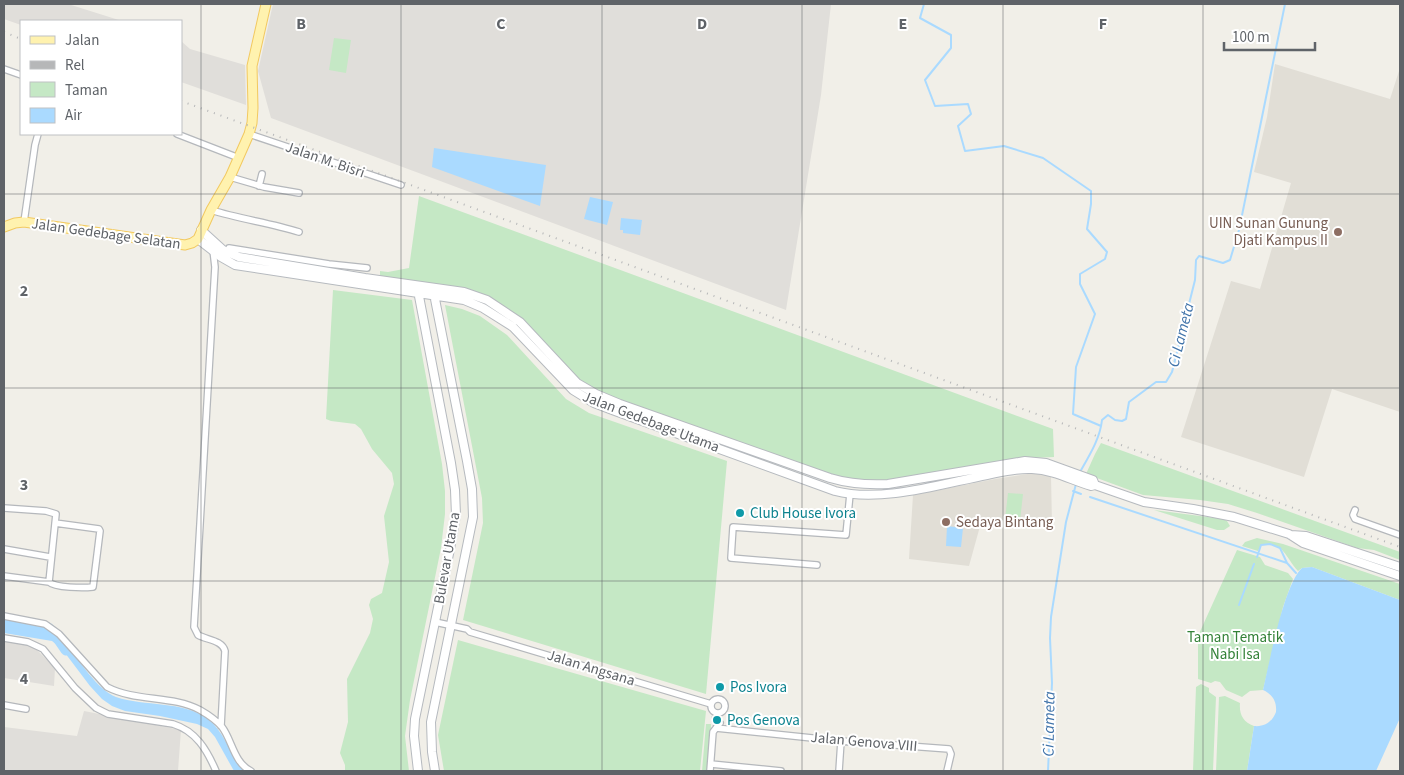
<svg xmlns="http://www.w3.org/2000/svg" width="1404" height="775" viewBox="0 0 1404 775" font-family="'Source Sans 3',sans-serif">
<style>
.industrial{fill:#e0deda}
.education{fill:#e1ded6}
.green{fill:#c5e8c5}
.water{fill:#aadaff}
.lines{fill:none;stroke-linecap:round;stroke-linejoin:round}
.stream{stroke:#aadaff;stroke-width:2}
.river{stroke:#aadaff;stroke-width:11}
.street-tunnel{stroke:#ccccc8;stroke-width:5.5;stroke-dasharray:5.5 3;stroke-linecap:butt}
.street-casing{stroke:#b5b8bc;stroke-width:8}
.secondary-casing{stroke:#b6babf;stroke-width:10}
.primary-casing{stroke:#f2c960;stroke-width:11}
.street{stroke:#fff;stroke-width:5.5}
.secondary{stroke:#fff;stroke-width:8}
.primary{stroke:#fff2af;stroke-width:9}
.rail{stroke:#b6b7b8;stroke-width:2;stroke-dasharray:1 6;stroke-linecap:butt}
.grid{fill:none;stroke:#5f6368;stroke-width:1;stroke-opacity:0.55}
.education-dot{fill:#8d6e63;stroke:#fff;stroke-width:2}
.culture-dot{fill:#0f9aa8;stroke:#fff;stroke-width:2}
.labels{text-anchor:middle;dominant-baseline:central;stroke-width:4;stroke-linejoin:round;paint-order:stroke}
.street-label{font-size:15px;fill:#5f6368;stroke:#fff}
.education-label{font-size:15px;fill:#785e54;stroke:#fff;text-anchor:end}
.culture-label{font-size:15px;fill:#0d838f;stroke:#fff;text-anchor:start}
.park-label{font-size:15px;fill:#348238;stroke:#fff}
.water-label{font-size:16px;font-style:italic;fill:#4174aa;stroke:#fff}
.grid-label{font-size:16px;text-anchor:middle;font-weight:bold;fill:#5f6368;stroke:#fff;stroke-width:4;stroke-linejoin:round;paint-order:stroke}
</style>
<rect width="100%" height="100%" fill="#f1efe8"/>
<path class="industrial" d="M4,4H68L122,21H21V25L4,19Z
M273,4H831L821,95L786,310L271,118L258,71Z
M181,41L190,49L245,65L246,105L181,82Z
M4,639L30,645L39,652L55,668L54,686L4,678Z
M84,711L181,730L178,771H4V727L77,736Z"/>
<path class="education" d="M1275,64L1390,99L1400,68V412L1332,389L1304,477L1181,437L1231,281L1260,289L1291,183L1254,172L1267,117Z
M1035,473L1051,476L1052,524L982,519L969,566L909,559L913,495L995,479Z"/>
<path class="green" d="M334,38L351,40L346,73L329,70Z
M419,196L1053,429L1054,457L1012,459L888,481L869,482L831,475L598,392L579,380L522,320L488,297L465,289L380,276V271L388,272L409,268Z
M333,290L412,300L442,464L445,491V514L441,548L410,700L405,736L409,771H345V765L340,753L348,722L347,679L370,633L373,619L369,605L371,599L382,593L389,562L384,516L394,484L392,473L372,449L361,429L355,424L331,421L326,419Z
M445,305L462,309L480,316L507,335L566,399L589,413L727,461L706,694L463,620L483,523L482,498Z
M1101,443L1400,552V560L1374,550L1357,548L1257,513L1228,504L1200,500L1143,495L1086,474L1095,454Z
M1008,493L1023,494L1020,521L1005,519Z
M1154,510L1223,519L1227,521L1230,526L1224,530H1217Z
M1257,538L1283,544L1400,584V600L1312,567L1302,568L1298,571C1285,557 1284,541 1261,545L1258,551L1242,546L1245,542Z
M1237,550L1260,557L1265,565L1288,573L1293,579L1283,607L1263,690L1250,691L1242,697L1226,690L1220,682L1215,681L1211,683L1198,679V636Z
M458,640L706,711L700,771H444L438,735Z
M1201,684L1209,688V692L1216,697L1213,771H1193L1196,687Z
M1225,696L1240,703C1239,714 1243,722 1254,726L1247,771H1216L1219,697Z
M706,724H711V731L707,771H702Z"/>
<path class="water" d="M434,148L546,165L540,206L432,167Z
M590,197L613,202L607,225L584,219Z
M621,218L642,220L640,235L623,233V230H620Z
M947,526L963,528L961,547L946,546Z
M1312,567L1400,600V718L1376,771H1247L1254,726C1265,727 1272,722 1276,712C1277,701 1272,694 1263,690C1269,664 1284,584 1302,568Z
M4,618C25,622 50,629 66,645C80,660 96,689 116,697C145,707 182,700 208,719C225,732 230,756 245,771H234L215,737L208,729L197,724L160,716L125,711L112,706L102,699L90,686L62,649L52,641L4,633Z"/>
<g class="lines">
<path class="stream" d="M924,4L920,18L951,35V48L925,80L935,106L968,104L971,114L958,126L965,151L1004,146L1043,158L1091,191V204L1087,229L1107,252L1105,259L1080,274V284L1095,314L1076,367L1073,414L1101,426
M1080,472C1089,456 1100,439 1102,420L1108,415L1115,420L1122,421L1126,419L1129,402L1156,382H1166L1172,372L1195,280L1196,260L1199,256L1223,263L1230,260L1239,230L1285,4
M1073,491L1081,494
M1090,497L1287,563L1296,573
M1257,557L1261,545L1270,544L1280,548L1287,563
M1239,605L1254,564
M1048,771L1052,683L1050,638L1051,617L1066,522L1076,484"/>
<path class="river" d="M4,621L48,628L55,634L66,650"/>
<path class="street-tunnel" d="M714,722V716"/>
<defs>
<path id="street" d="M4,69L21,75
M177,134L239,158
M249,134L401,185
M230,177L264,187L299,193
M259,186L262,174
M211,210C240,219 270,223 299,232
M24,222L35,145L38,134
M229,248L329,264L367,268
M213,250L215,267L194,627L198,635C207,640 222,640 225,651L221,726
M4,508L46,511L56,514L49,582C55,588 84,588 93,587L100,531L99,529L55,523
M1355,510L1353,515L1355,519L1400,535
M4,549L50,557
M817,565L731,558L733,527L846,535L850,494
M4,576L49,582
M4,616L45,624L59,634L107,687C136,702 172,695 200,710C207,714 217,721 222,727C232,740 234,763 251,771
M435,622L467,629L470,632L711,704
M4,638L28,642L43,649L75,688L96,708L108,714L173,724C196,731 207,750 216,771
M711 706a7 7 0 1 1 14 0a7 7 0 1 1-14 0Z
M4,705L26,709
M716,728L841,741L949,749L951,754L947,771
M711,764L781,771
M710,771L713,732L720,723
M839,771L841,741"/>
<path id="secondary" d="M201,230L223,250L239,257L365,278L464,292L487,300L520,322L577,383L596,394L620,404L830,478C850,484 868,485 888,484L1025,461L1046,463L1093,480L1095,485
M198,239L221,257L235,265L464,300L483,308L513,327L573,390L594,403L615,411L835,491C881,503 941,484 987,475C1002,472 1017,468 1032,469C1054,470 1071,480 1091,486L1095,485L1144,502L1193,509L1234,517L1289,534L1303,543L1400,576
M418,291L451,463L455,490L456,515L450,549L415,719L414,736L418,771
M434,294L467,461L472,489L473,517L431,722L432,752L435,771
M1291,535L1306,536L1400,567"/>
<path id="primary" d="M4,227L15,223L24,222L185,245L192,243L198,239L211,210L230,177L249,134L252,123L253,108L252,66L266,4"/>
</defs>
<use href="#street" class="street-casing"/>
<use href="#secondary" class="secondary-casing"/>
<use href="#primary" class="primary-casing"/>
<use href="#street" class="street"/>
<use href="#secondary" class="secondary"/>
<use href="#primary" class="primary"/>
<path class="rail" d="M4,32L21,39
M181,101L1400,547"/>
</g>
<path class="grid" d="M201,4V771M401,4V771M602,4V771M802,4V771M1003,4V771M1203,4V771M4,194H1400M4,388H1400M4,581H1400"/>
<g class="education-dot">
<circle cx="1338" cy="232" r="5"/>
<circle cx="946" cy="522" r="5"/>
</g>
<g class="culture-dot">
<circle cx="740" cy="513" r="5"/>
<circle cx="720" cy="687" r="5"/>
<circle cx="717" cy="720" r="5"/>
</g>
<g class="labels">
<g class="street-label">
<text transform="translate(325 160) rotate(19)">Jalan M. Bisri</text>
<text transform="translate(106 234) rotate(8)">Jalan Gedebage Selatan</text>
<text transform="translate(651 422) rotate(21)">Jalan Gedebage Utama</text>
<text transform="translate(447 558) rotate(-80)">Bulevar Utama</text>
<text transform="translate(591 668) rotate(17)">Jalan Angsana</text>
<text transform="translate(864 742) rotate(5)">Jalan Genova VIII</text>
</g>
<g class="education-label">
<text x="1328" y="223">UIN Sunan Gunung<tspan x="1328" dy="17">Djati Kampus II</tspan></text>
<text x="956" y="522" text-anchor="start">Sedaya Bintang</text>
</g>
<g class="culture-label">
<text x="750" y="513">Club House Ivora</text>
<text x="730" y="687">Pos Ivora</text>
<text x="727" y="720">Pos Genova</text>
</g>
<g class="park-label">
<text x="1235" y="637">Taman Tematik<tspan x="1235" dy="17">Nabi Isa</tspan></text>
</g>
<g class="water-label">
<text transform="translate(1181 335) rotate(-76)">Ci Lameta</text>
<text transform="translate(1049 724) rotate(-89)">Ci Lameta</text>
</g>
</g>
<g class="grid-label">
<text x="301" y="29">B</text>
<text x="501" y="29">C</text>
<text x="702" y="29">D</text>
<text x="903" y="29">E</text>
<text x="1103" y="29">F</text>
<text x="24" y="296">2</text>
<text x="24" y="490">3</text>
<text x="24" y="684">4</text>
</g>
<rect width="1404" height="775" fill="none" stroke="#5f6368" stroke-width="10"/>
<rect x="20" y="20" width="162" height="115" fill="#ffffff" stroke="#bfc1c3"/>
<rect x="30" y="36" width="25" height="8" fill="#fff2af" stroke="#bfc1c3"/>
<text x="65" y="45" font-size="15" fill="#5f6368">Jalan</text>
<rect x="30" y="61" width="25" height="8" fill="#b6b7b8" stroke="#bfc1c3"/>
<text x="65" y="70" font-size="15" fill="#5f6368">Rel</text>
<rect x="30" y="82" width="25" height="15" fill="#c5e8c5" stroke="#bfc1c3"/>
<text x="65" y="95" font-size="15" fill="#5f6368">Taman</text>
<rect x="30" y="108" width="25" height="15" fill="#aadaff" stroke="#bfc1c3"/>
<text x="65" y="120" font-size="15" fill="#5f6368">Air</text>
<path d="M1224 42v8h91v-8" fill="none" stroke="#5f6368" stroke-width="2.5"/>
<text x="1232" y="42" font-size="15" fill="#5f6368" stroke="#ffffff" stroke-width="4" paint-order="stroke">100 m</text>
</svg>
